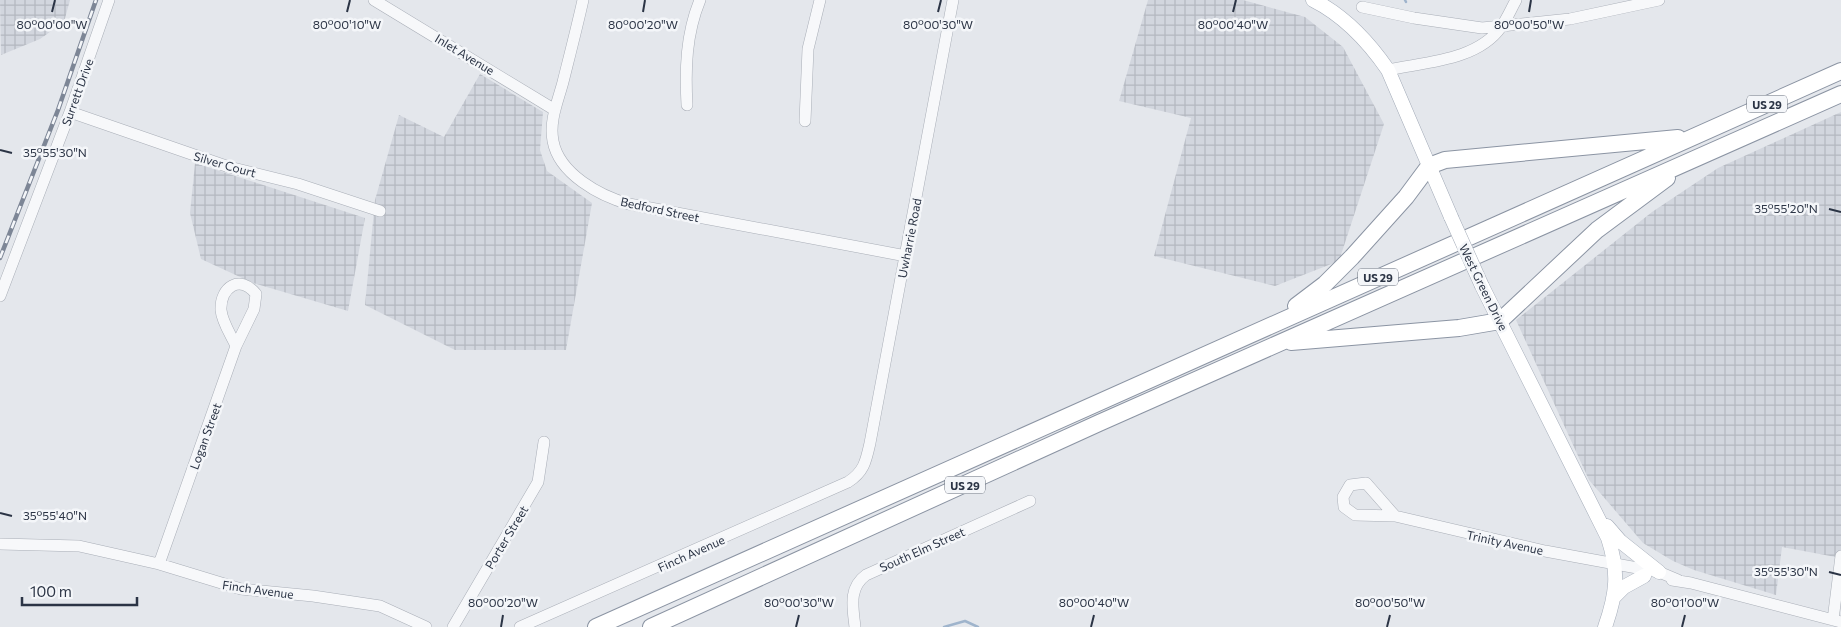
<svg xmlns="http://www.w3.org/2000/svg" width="1841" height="627" viewBox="0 0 1841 627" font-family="Commissioner,sans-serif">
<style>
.industrial{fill:url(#industrial-grid)}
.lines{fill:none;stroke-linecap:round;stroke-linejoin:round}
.stream{stroke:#9fb4cc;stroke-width:2.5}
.minor-casing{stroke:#a9aeb7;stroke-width:12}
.major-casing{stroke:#a3abb8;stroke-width:15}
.highway-casing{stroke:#8b94a3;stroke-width:18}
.minor{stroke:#f7f8fa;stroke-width:11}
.major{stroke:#fff;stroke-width:14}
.highway{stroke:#fff;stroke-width:16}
.rail-casing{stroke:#7d8696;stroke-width:4.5}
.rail{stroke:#f4f6f9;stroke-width:2.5;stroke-dasharray:8;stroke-linecap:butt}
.major-bridge-casing{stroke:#a3abb8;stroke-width:15;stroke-linecap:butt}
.major-bridge{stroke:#fff;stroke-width:14}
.ticks{fill:none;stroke:#2b3445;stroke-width:2}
.labels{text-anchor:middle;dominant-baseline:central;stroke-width:5;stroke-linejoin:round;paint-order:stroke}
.shield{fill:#f4f6f9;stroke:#676e7b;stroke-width:1}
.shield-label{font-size:11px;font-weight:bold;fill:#2b3445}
.street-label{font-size:12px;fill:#2b3445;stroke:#f4f6f9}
.ticks-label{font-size:12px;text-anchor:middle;fill:#2b3445;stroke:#f4f6f9;stroke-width:5;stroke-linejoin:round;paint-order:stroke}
</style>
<defs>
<pattern id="industrial-grid" width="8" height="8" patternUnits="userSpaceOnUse" patternTransform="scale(1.25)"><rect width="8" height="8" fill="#d2d6de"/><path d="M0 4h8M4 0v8" fill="none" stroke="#b4b8c0"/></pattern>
</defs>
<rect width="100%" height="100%" fill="#e4e7ec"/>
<path class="industrial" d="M0,0H70L64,22L40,39L1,55Z
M1148,0H1243L1305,17L1343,47L1384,124L1339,261L1275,286L1154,256L1191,118L1119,101Z
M480,74L543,112L540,150L547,171L592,203L566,350H455L365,305L375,200L399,115L444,137Z
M1841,112V558L1782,547L1776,595L1694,570L1673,561L1643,543L1589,480L1516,320L1652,212L1718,168Z
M195,163L365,218L348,311L253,283L201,259L190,213Z"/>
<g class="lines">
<path class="stream" d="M1405,0L1406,2
M944,627L965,621L978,627"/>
<defs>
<path id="minor" d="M374,0L555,110
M583,0C577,27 570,54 563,82C558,101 549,121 553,141C559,174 600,196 629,204L906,256
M1362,7L1414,18L1482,28L1570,19L1659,0
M1388,70C1424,62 1477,61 1501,27C1507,19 1511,9 1516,0
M687,105C685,69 686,34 700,0
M70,112L229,167L298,184L380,211
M805,121L808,49L820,0
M0,296L70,112L109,0
M1395,516L1366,483L1350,485L1343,497L1344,507L1355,515L1395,516L1545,551L1659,572L1678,580
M0,544L79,546L159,564L241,589L313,596L380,606L426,627
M159,564L236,346L254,309L256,294C240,274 220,287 221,310C222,322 231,335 236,346
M1672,580L1691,583L1841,622
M1833,620L1841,556
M453,627L538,482L544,442
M520,627L848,482C864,472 866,461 870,443L953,0
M855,627C853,608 848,588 866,575L1030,501"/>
<path id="major" d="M1313,0C1345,16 1368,41 1388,70L1451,217
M1482,286L1608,538C1619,572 1617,593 1605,627
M1607,526L1620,541L1659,572
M1614,597L1624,587L1644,576"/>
<path id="highway" d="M1296,306L1325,284L1352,257L1406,197L1429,166L1445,160L1678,138
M1291,342L1459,328L1500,321L1597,230L1667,178
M596,627L1841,71
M651,627L1099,423L1841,94"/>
</defs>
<use href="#minor" class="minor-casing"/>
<use href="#major" class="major-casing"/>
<use href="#highway" class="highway-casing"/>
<use href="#minor" class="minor"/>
<use href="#major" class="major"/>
<use href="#highway" class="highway"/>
<defs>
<path id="rail" d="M0,258L58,110L96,0"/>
</defs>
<use href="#rail" class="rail-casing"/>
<use href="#rail" class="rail"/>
<defs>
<path id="major-bridge" d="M1451,217L1482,286"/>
</defs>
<use href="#major-bridge" class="major-bridge-casing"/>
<use href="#major-bridge" class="major-bridge"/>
</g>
<path class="ticks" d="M52,12L55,0M347,12L350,0M643,12L645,0M938,12L941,0M1233,12L1236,0M1529,12L1531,0M0,150L12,153M1829,209L1841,212M0,513L12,516M1829,572L1841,575M501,627L503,615M796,627L799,615M1091,627L1094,615M1387,627L1390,615M1682,627L1685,615"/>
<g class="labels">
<g class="shield">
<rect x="1747" y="95.5" width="40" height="17" rx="4"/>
<rect x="1358" y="268.5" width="40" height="17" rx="4"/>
<rect x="945" y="476.5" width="40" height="17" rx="4"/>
</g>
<g class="shield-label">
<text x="1767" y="104">US 29</text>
<text x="1378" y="277">US 29</text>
<text x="965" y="485">US 29</text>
</g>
<g class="street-label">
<text transform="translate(465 54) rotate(31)">Inlet Avenue</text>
<text transform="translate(77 92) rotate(-70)">Surrett Drive</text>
<text transform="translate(225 164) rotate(16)">Silver Court</text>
<text transform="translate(660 209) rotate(12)">Bedford Street</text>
<text transform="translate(909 238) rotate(-79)">Uwharrie Road</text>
<text transform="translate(1484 287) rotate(64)">West Green Drive</text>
<text transform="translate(205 436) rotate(-70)">Logan Street</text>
<text transform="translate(506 537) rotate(-59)">Porter Street</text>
<text transform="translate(1505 542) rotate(12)">Trinity Avenue</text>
<text transform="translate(922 549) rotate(-24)">South Elm Street</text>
<text transform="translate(691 553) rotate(-24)">Finch Avenue</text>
<text transform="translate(258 589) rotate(8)">Finch Avenue</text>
</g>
</g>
<g class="ticks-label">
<text x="52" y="29">80°00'00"W</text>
<text x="347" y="29">80°00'10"W</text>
<text x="643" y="29">80°00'20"W</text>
<text x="938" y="29">80°00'30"W</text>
<text x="1233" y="29">80°00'40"W</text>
<text x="1529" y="29">80°00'50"W</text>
<text x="55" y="157">35°55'30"N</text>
<text x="1786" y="213">35°55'20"N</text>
<text x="55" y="520">35°55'40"N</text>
<text x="1786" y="576">35°55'30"N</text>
<text x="503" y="607">80°00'20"W</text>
<text x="799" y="607">80°00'30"W</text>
<text x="1094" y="607">80°00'40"W</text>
<text x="1390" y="607">80°00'50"W</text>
<text x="1685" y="607">80°01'00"W</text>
</g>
<path d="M22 597v8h115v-8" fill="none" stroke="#2b3445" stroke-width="2.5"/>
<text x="30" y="597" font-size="15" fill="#2b3445" stroke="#f4f6f9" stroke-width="4" paint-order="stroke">100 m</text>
</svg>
